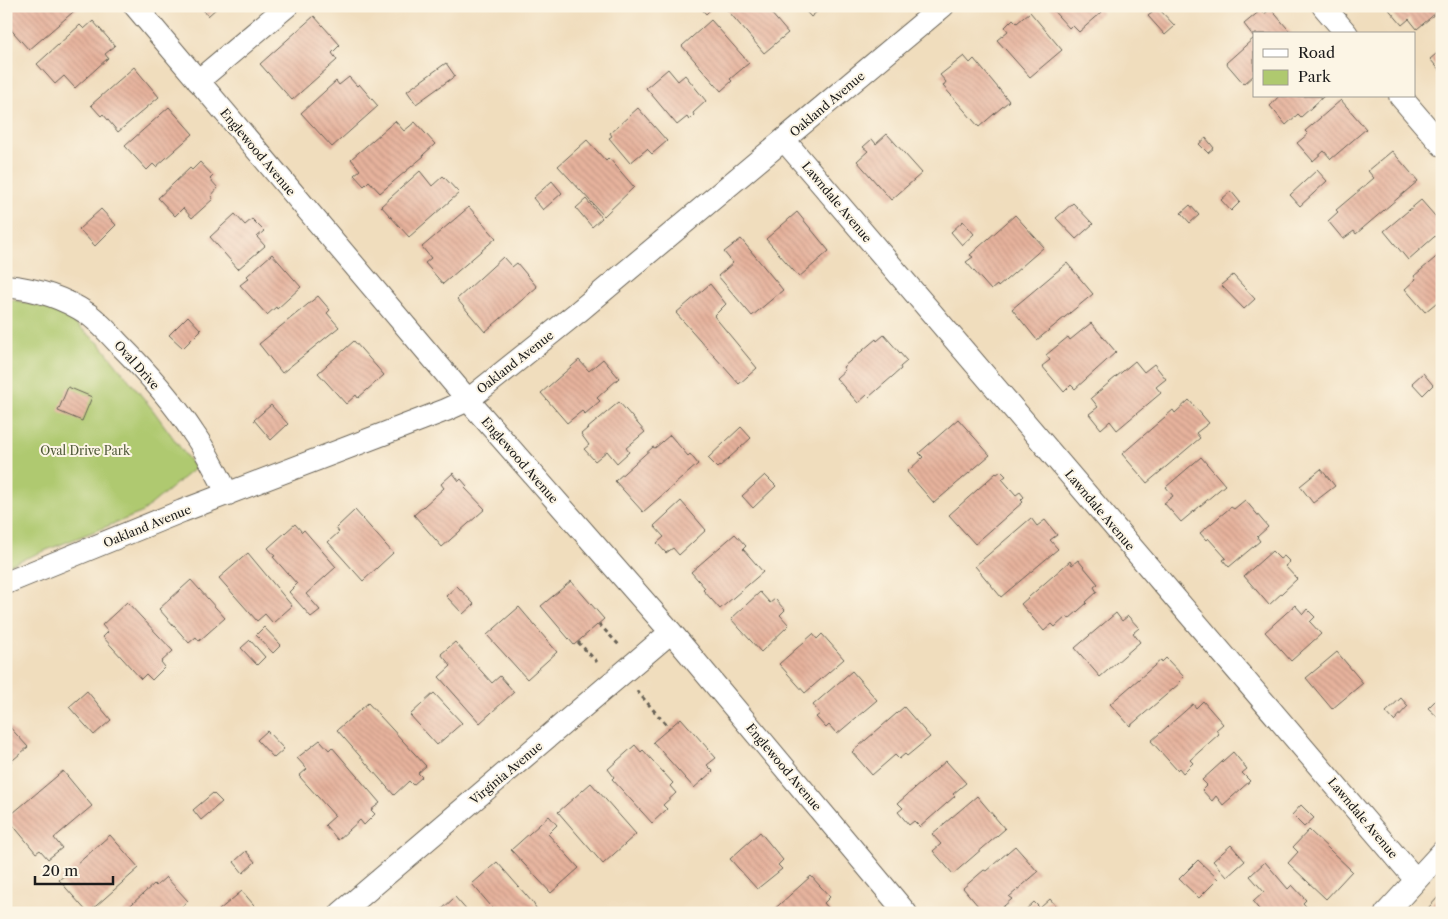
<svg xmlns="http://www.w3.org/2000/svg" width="1448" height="919" viewBox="0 0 1448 919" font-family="'Libre Caslon Text',serif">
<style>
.green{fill:#afc96f;stroke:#667246}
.building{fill:url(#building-back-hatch)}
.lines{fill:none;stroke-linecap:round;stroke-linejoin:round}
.street-casing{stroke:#666054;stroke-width:24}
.path{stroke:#666054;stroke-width:3;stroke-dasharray:4 4;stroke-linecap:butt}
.street{stroke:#fff;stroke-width:22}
.labels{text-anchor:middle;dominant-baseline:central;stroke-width:4;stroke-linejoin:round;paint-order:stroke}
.street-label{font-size:12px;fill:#1c1c1c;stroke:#fcf5e5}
.park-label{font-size:12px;fill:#4f5939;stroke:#fcf5e5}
</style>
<defs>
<pattern id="building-back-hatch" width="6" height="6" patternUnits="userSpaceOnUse" patternTransform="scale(1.25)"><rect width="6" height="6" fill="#e6b29c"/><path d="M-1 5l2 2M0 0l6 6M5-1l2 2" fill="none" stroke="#c59886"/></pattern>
</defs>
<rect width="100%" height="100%" fill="#fcf5e5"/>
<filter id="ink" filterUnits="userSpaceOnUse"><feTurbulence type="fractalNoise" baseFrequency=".02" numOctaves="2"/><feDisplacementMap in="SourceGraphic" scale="10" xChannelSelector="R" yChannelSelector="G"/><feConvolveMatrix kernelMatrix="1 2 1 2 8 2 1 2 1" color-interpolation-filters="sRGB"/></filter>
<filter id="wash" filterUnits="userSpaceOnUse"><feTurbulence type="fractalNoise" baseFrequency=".0096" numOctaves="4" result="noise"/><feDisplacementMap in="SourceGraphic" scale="20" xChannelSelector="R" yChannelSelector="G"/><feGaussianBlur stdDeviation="1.12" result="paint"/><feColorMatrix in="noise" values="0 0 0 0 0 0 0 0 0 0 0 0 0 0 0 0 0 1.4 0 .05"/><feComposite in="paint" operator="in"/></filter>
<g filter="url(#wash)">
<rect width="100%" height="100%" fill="#f0ddbd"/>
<path class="green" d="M6,299L19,301L46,308L65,315L100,344L153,410L195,468L141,513L6,566Z"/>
<g id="blocks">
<path class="building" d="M16,6H80L29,50L6,24V14Z
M200,6H219L208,16Z
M699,6H714L706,14Z
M724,6H765L788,33L764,53Z
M801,6H817L820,9L811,17Z
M1049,6H1097L1102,12L1079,32L1072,25L1069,28Z
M1386,6H1430L1436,13L1417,29L1409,19L1402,25Z
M1158,8L1175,26L1165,35L1148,16Z
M1271,9L1292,34H1254V37L1244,24L1261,10L1264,14Z
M1030,12L1062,50L1030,77L997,40L1008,31L1005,27L1013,19L1017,23Z
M314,16L340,45L332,53L337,60L292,100L260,64Z
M711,20L749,63L730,79L732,81L721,91L682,46Z
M93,21L115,46L105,54L108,58L75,88L64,76L55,84L37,64L80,25L84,29Z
M1254,38V75L1244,84L1226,63Z
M1442,49V73L1430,59Z
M964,56L970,63L974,59L1009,101L979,127L943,86L946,82L940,75Z
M446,63L455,76L416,104L407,91Z
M134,67L159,97L118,132L103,114L101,116L91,105Z
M668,69L678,81L685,75L706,101L693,113L694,115L689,120L687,117L677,125L646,88Z
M349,77L357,86L359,84L378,106L332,147L301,113L336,81L339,85Z
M1279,96H1324L1301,117L1298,114L1286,125L1270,106Z
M1341,100L1366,129L1331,159L1324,151L1313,161L1297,143L1308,134L1305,131Z
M169,107L193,134L156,167L153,164L147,170L125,146Z
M638,108L667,141L652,154L647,149L630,163L609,138L612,136L610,133Z
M395,121L404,131L415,122L435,144L423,155L424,156L380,193L369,181L364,186L354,175L360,170L351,159Z
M887,134L922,173L891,200L857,161L868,151L863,147L872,139L876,144Z
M1206,138L1214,148L1208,153L1199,144Z
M587,140L606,161L609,158L634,187L604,216L558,166Z
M1392,151L1418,181L1356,234L1354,231L1343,239L1328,221L1338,212L1336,210L1374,178L1368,171Z
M200,162L213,176L210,179L218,188L211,196L213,199L192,218L183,208L175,216L158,198L190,168L192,170Z
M1317,170L1327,181L1300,206L1290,195Z
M420,171L432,186L443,176L459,193L409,237L381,206Z
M552,181L562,193L543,210L533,198Z
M1231,191L1240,202L1231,211L1221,200Z
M586,199L602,218L592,227L576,208Z
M1421,200L1442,224V230L1408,260L1384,231Z
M1073,203L1093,224L1076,239L1056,218Z
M1190,205L1199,215L1190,223L1181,213Z
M469,207L496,238L443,284L425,263L431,258L422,247Z
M101,209L116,225L95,246L79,229Z
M797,212L829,251L799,277L766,239Z
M235,214L245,225L252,219L264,231L257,237L265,246L238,269L210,237Z
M1015,215L1044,247L998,287L997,285L991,290L966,262L973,257L970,255Z
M963,221L974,234L962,245L951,232Z
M741,239L783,290L752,316L718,276L733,263L724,252Z
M1442,252V303L1439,305L1436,303L1425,312L1405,289L1416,279L1414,276Z
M272,254L301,287L277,309L276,307L267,315L240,285L249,278L247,276Z
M503,257L512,267L517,263L537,287L485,332L457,299Z
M1067,263L1093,294L1037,340L1012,309Z
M1233,275L1255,299L1244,309L1221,285Z
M710,284L726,304L714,316L757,368L739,384L676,313Z
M318,296L330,310L327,313L339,327L282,373L259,344Z
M188,316L201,330L183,348L169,335Z
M1091,323L1116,352L1075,389L1071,385L1064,392L1042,366L1050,360L1046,355L1068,337L1070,340Z
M884,335L907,361L900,367L901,369L869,397L867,395L858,403L836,378L845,370L843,367L876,339L877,341Z
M354,341L384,375L358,398L356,395L346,404L318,373Z
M603,359L619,378L597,398L600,401L585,414L582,411L567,423L541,393L579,360L589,371Z
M1135,361L1144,372L1154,364L1166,379L1156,387L1161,393L1117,430L1110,421L1101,429L1089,414L1098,407L1091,398Z
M1423,373L1433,385L1423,395L1412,383Z
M68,387L92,397L82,421L58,411Z
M1189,400L1209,423L1196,433L1200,438L1147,483L1122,454L1173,410L1175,413Z
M619,402L645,432L626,448L629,452L617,463L607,451L595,461L584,449L589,445L581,434Z
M271,405L288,424L271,440L254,420Z
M958,419L990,455L934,503L907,472L923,457L919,453Z
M741,427L751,438L718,468L708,458Z
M670,435L688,456L690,454L698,464L643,512L615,481L653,447L655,448Z
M1201,457L1225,485L1181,522L1164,503L1173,496L1166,487Z
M1321,469L1335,486L1313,503L1300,486Z
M1001,471L1006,476L1002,479L1016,495L1020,492L1024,497L1021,500L1023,502L975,544L949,515L996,473L997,474Z
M453,473L459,481L461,479L467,486L465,488L485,509L442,547L414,515L444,488L441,484Z
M765,475L776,486L753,508L742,496Z
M1245,500L1268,527L1257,537L1260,541L1229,567L1223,560L1226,558L1208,538L1206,540L1200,533L1231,507L1234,509Z
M681,501L706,530L679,555L673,548L666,553L657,543L664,537L654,526Z
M355,510L393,553L363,581L328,542L339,532L336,528Z
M1031,518L1037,526L1045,520L1057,535L1050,540L1058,549L1001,597L975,566Z
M295,524L302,532L304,530L336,567L306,594L320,610L311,617L289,592L297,584L273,557L275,556L268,548Z
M735,534L746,546L743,549L763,572L720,609L703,590L705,588L691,572Z
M1272,551L1280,559L1284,556L1290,562L1285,566L1297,579L1269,605L1244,576Z
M248,553L292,606L273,623L265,614L257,621L219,578Z
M1078,560L1098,584L1094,587L1097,592L1086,602L1087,603L1069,619L1067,616L1055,627L1052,624L1044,631L1021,604L1070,561L1072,565Z
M191,580L225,618L199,641L196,637L189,643L159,609Z
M571,581L604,619L574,645L541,606Z
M457,586L474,604L463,614L446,596Z
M760,592L770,603L775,599L785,610L780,615L789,625L761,652L731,619Z
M127,602L173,651L161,662L165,667L152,680L146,674L141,679L103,637L108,632L102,625Z
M1295,605L1303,614L1307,609L1315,617L1310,622L1321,634L1291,661L1265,632Z
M519,607L557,652L527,679L487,635Z
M1116,613L1122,621L1128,616L1139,628L1133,633L1140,642L1100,677L1075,648Z
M264,627L281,645L273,653L256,635Z
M813,634L817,639L822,634L844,659L805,693L779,664Z
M250,640L265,657L257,665L241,648Z
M455,642L492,683L500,676L514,692L480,723L439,677L451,666L441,654Z
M1337,652L1363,683L1332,709L1306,678Z
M1166,658L1184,677L1179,682L1180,683L1130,726L1110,704L1161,660L1162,662Z
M852,671L877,700L837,734L829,725L826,728L816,717L820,714L813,705Z
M87,691L111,720L94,735L69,707Z
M434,693L462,723L437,745L410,715Z
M1442,694V721L1428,708Z
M1401,698L1408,706L1394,721L1386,712Z
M1203,701L1223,724L1216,730L1219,734L1190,760L1193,763L1183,773L1179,768L1177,770L1151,741L1193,704L1196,708Z
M368,703L426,766L418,773L422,777L413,785L409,781L394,795L337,730Z
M904,707L930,737L907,756L905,754L899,759L895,755L872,775L852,752Z
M681,718L716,758L707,765L713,771L694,788L653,742Z
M6,723L28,747L6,766Z
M267,731L284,749L274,758L257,740Z
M320,740L329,750L332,747L380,803L371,810L375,814L364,825L360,820L338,840L325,825L335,816L299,776L307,769L297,758Z
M635,745L641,752L643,750L673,783L670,786L676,793L663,805L667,809L652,823L612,779L614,777L608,769Z
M1233,752L1247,769L1242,773L1250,781L1223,805L1216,796L1212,801L1202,790L1207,785L1202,780Z
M946,761L966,783L953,794L955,796L920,827L914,821L909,825L898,812L903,808L898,803Z
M63,771L92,806L54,838L62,848L48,859L40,850L36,853L7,818Z
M591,783L636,834L603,864L558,812Z
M213,793L222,802L201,820L193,810Z
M977,796L1005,829L953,874L933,851L941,844L932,834Z
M1301,805L1314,818L1304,827L1292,815Z
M549,816L557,825L548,834L579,868L551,893L511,850Z
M1309,830L1352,871L1326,899L1288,863L1298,852L1293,847Z
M760,832L783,860L778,865L782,869L757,889L730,859Z
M110,835L139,868L88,913L59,880Z
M1231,845L1245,861L1227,877L1213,861Z
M1015,846L1038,872L1009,897L1012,899L996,913H984L963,888L984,870L986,871Z
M246,851L255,862L243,873L234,862Z
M1198,860L1218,879L1199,898L1179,879Z
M497,862L533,903L539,913H497L472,884Z
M1265,862L1288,889L1292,885L1306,900L1303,903L1312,913H1262L1253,902L1264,892L1250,876Z
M811,876L830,897L824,903L831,911L830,913H770Z
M166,877L188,901L178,910L180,913H122L154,884L156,886Z
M242,891L259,911L257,913H221L219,910Z
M1442,893V913H1434L1428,908Z
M455,897L469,913H438Z
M1050,899L1062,913H1022L1034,902L1040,908Z"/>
</g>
</g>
<g filter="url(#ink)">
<use href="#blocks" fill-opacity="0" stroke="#666054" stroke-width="1"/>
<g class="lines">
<defs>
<path id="street" d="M135,6L468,400L671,632L906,913
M1323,6L1347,34
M198,81L287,6
M1400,96L1442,145
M784,140L1416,880
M6,286C36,289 63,297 88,314C99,322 109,333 118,343C145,370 174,403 194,434C207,452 217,474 228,494
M6,583L182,511L446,410L468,400L578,312L943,6
M341,913L671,632
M1386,913L1442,852"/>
</defs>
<use href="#street" class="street-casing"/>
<path class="path" d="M599,624L619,645
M578,642L597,662
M637,691L669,728"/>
<use href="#street" class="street"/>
</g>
</g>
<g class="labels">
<g class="street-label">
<text transform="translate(827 104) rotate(-40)">Oakland Avenue</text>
<text transform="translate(258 152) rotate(50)">Englewood Avenue</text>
<text transform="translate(837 202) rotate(50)">Lawndale Avenue</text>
<text transform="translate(515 362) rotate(-38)">Oakland Avenue</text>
<text transform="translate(137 365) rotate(48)">Oval Drive</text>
<text transform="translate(520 460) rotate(49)">Englewood Avenue</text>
<text transform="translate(1100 510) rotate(50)">Lawndale Avenue</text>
<text transform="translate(147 526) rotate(-22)">Oakland Avenue</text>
<text transform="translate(784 767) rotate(50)">Englewood Avenue</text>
<text transform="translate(506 773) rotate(-40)">Virginia Avenue</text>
<text transform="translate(1363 818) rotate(50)">Lawndale Avenue</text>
</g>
<g class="park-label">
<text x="85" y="450">Oval Drive Park</text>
</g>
</g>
<rect width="1448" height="919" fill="none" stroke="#fcf5e5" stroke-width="25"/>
<rect x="1253" y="32" width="162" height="65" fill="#fcf5e5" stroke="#a29e95"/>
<rect x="1263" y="49" width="25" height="8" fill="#ffffff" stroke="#a29e95"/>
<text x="1298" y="58" font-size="15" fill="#1c1c1c">Road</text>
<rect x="1263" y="70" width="25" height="15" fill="#afc96f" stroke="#a29e95"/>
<text x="1298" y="82" font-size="15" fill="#1c1c1c">Park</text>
<path d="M35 876v8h78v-8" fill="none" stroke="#1c1c1c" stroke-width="2.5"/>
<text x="42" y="876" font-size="15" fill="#1c1c1c" stroke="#fcf5e5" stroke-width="4" paint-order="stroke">20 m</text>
</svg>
